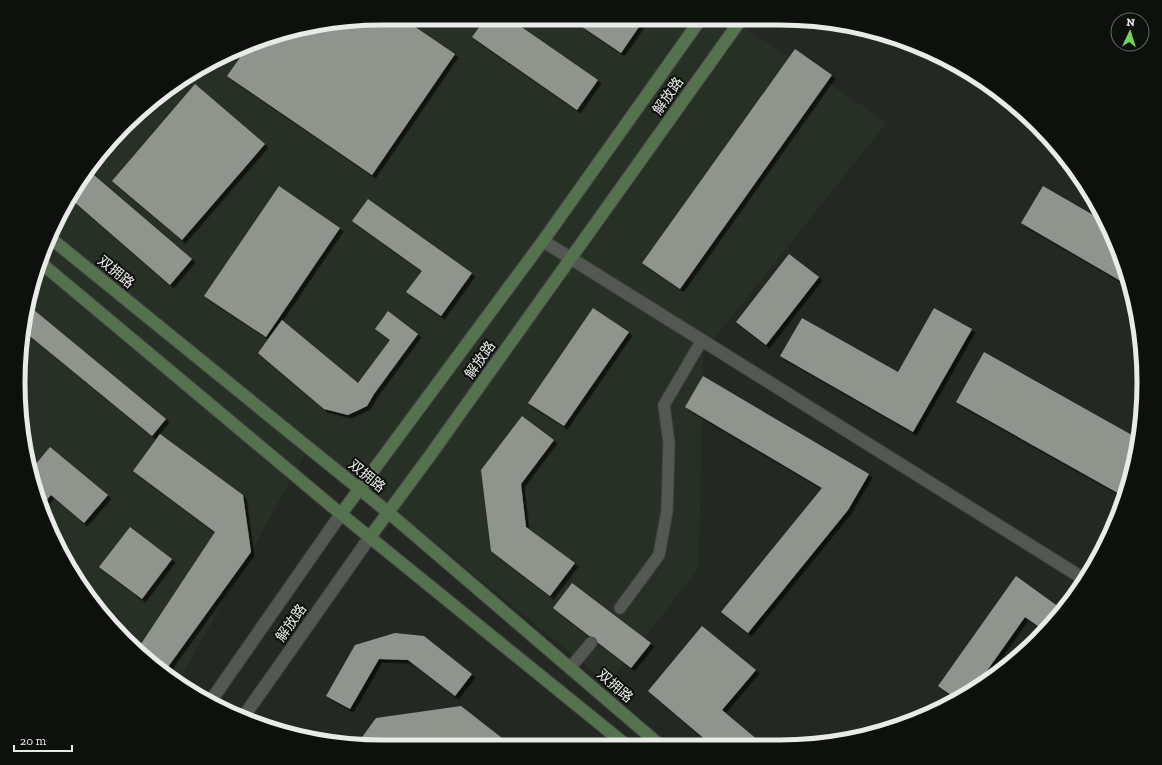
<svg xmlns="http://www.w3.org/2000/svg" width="1162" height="765" viewBox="0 0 1162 765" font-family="'Zilla Slab','Noto Sans SC',serif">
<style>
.built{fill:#273024}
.building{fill:#8f958d;filter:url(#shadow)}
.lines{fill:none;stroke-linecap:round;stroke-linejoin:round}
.service-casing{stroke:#424540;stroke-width:13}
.minor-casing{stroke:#424540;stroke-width:14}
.tertiary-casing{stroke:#424540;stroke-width:14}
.secondary-casing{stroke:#424540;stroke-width:14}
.service{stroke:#535952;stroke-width:11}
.minor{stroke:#535952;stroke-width:12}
.tertiary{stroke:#535952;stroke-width:12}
.secondary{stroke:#55724e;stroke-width:12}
.labels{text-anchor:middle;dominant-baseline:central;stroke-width:4;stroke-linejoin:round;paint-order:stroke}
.street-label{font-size:14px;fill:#e8ebe7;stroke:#0e100e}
.rim{fill:none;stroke:#e8ebe7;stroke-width:5}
</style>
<defs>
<filter id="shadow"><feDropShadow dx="3.5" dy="3.5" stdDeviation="0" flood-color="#0009"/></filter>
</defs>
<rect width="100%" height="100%" fill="#232822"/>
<path class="built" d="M383,18L734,20L887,122L703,353L699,568L608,684L312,442L179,681L142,656L67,565L30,477L19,358L46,243L93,160L180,80L266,37Z"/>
<path class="building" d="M383,18H402L455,54L372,175L227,76L248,46L266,37Z
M485,19H510L598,80L577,110L472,37Z
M586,19L641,20L643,21L621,53L581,26Z
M795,49L832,75L680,289L642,263Z
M195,84L265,144L182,240L112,181Z
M88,170L192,259L170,285L71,199Z
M279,186L340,228L266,337L204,296Z
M1043,186L1107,223L1131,287L1021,223Z
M368,199L472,273L441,316L406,292L422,271L352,221Z
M789,254L819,277L766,345L736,322Z
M593,308L629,332L564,426L528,403Z
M934,308L972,329L913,432L780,356L802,318L898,372Z
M34,310L166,419L152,436L25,332L28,318Z
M388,311L418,334L374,394L367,406L348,415L324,409L258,353L282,320L358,383L390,340L375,329Z
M984,352L1139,439L1125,497L956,402Z
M703,376L869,474L848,510L748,633L721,612L822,488L685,407Z
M522,416L554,440L521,484L526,527L575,563L550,596L491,551L481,470Z
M160,434L243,495L251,552L165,671L142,656L137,650L215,532L133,471Z
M50,447L108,495L84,523L51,495L42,505L30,477V471Z
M130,527L172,559L142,599L99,567Z
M1016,576L1063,610L1053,623L1045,631L1025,617L974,689L957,699L938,686Z
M572,583L651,643L631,668L553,608Z
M702,626L756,670L722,710L765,746H713L648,691Z
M395,633L424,636L472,674L455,696L408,660L379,659L350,709L326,696L355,645Z
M461,706L511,745L357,744L376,718Z"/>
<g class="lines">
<defs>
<path id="service" d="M620,608L659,555L667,511L669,443L664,405L702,340
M570,668L591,643"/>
<path id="minor" d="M543,241L1076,574"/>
<path id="tertiary" d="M210,702L341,514
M244,716L370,537"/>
<path id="secondary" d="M49,237L389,513L661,746
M41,263L341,514L626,745
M341,514L543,241L700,20
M370,537L429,457L740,21"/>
</defs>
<use href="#service" class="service-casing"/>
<use href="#minor" class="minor-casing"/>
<use href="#tertiary" class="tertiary-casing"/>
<use href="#secondary" class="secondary-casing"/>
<use href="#service" class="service"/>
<use href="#minor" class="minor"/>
<use href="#tertiary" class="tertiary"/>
<use href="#secondary" class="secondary"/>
</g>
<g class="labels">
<g class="street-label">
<text transform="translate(668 96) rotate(-55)">解放路</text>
<text transform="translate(116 272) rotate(39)">双拥路</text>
<text transform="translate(480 360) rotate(-55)">解放路</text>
<text transform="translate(367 476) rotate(39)">双拥路</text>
<text transform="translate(291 623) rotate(-55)">解放路</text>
<text transform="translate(615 686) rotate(41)">双拥路</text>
</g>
</g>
<path d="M0 0H1162V765H0ZM382 25H780A357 357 0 0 1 1137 382V383A357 357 0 0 1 780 740H382A357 357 0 0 1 25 383V382A357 357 0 0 1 382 25Z" fill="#0e100e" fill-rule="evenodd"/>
<path class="rim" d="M382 25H780A357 357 0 0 1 1137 382V383A357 357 0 0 1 780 740H382A357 357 0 0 1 25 383V382A357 357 0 0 1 382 25Z"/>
<g transform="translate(1130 32) rotate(4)"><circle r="19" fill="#0e100e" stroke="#656865"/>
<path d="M0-3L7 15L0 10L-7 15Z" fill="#75d25a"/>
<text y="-6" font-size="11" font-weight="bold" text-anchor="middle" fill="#e8ebe7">N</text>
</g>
<path d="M14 745v6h58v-6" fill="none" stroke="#e8ebe7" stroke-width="2"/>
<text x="20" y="745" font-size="12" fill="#e8ebe7" stroke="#0e100e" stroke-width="3" paint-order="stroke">20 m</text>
</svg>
